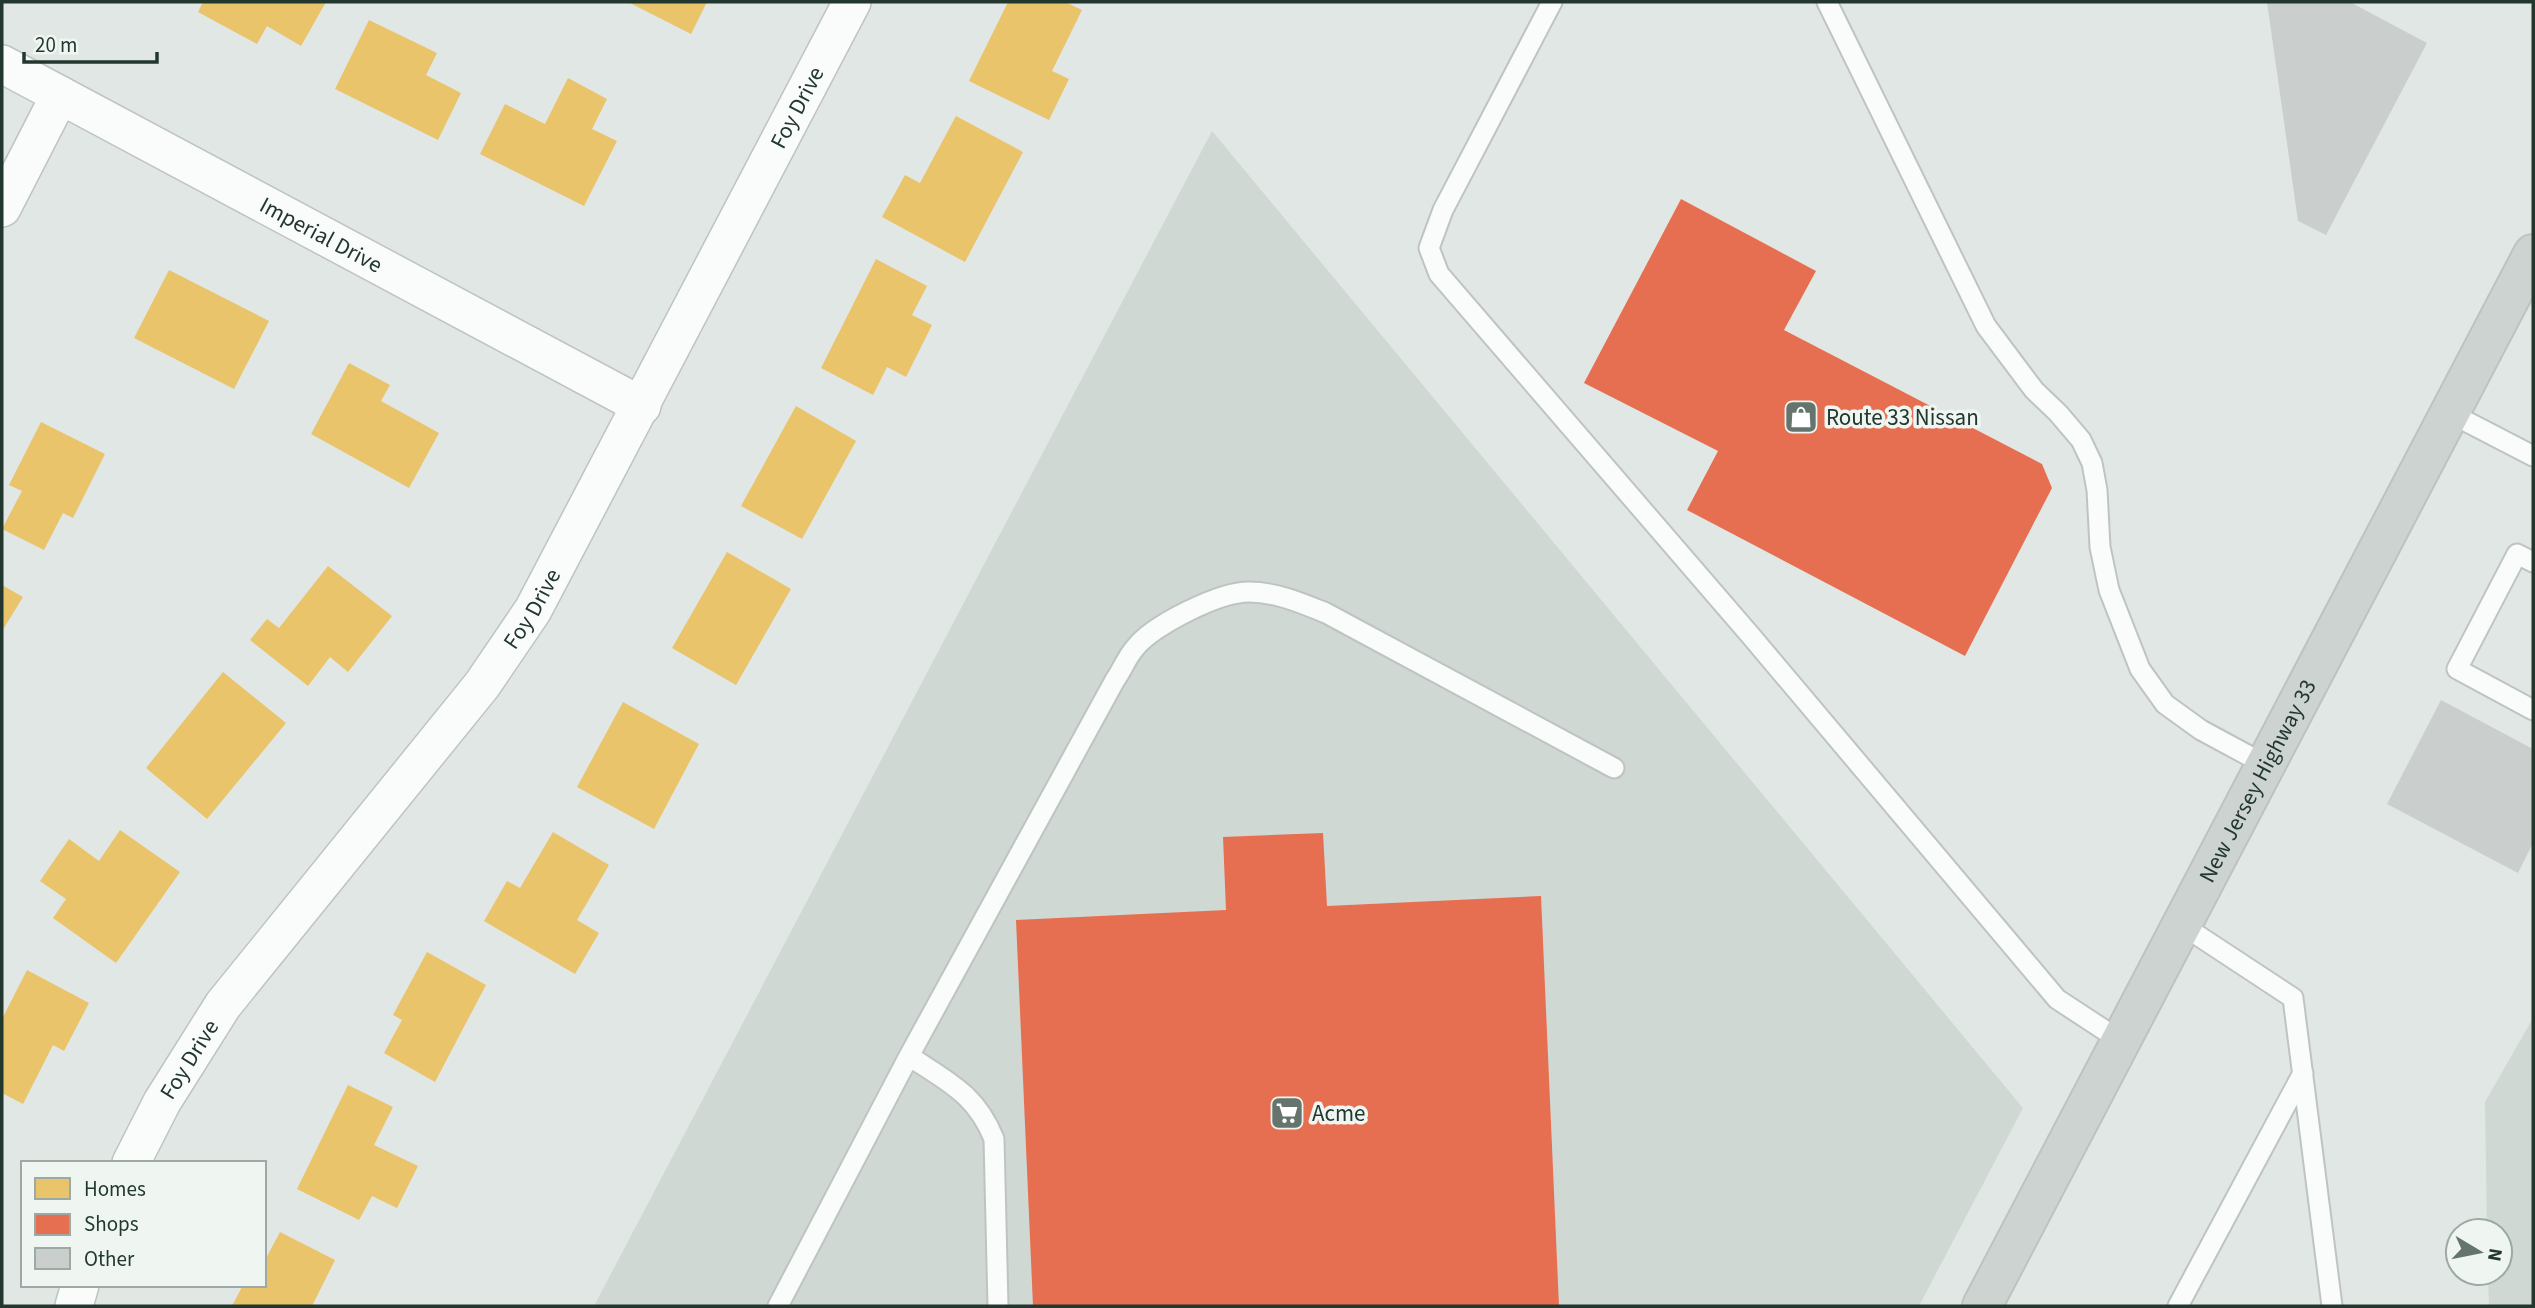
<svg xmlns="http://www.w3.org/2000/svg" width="2535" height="1308" viewBox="0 0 2535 1308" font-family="'Source Sans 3',sans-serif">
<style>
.built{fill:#d0d8d3}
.homes{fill:#e9c46a}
.shops{fill:#e76f51}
.building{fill:#cacfcd}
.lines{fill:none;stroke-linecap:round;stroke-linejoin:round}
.service-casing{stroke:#bec4c1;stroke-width:23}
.minor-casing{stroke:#bec4c1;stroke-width:40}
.primary-casing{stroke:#bcc3c0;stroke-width:42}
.service{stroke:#fafbfb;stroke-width:19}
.minor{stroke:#fafbfb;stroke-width:37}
.primary{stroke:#cdd3d0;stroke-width:38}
.labels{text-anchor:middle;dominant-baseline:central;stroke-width:7;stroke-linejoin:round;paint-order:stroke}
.street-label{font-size:23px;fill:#22382f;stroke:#eff6f2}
.poi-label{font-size:23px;fill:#22382f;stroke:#eff6f2;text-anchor:start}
</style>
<rect width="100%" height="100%" fill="#e1e7e4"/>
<path class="built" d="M1212,131L2023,1108L1919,1306H594Z
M2533,1018V1306H2489L2488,1273H2500V1231H2487L2485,1102Z"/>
<path class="homes" d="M203,2H326L301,46L267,26L257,44L198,12Z
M628,2H707L691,34Z
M1008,2H1065L1082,10L1052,71L1069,79L1049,120L969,81Z
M369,20L437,53L426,75L461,93L438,140L335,89Z
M568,78L607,99L592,129L617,141L584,206L480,154L505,104L545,124Z
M956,116L1023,152L965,262L882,217L905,175L920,183Z
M876,259L927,286L912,315L932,325L906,377L887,367L873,395L821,368Z
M169,270L269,321L234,389L134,338Z
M349,363L390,385L381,401L439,433L409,488L311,434Z
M796,406L856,441L802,539L741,506Z
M41,422L105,454L73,518L63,513L44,550L2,529L22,491L9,485Z
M727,552L791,589L736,685L672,648Z
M328,566L392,616L348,672L330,657L308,686L250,640L267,619L279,628Z
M2,585L23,597L2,631Z
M223,672L286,723L207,819L146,768Z
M623,702L699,744L654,829L577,787Z
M120,830L180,872L116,963L53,918L66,899L40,881L69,839L99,861Z
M553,832L609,865L577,920L599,933L575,974L484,921L507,881L520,888Z
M427,952L486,985L435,1082L384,1053L402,1020L393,1015Z
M27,970L89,1003L64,1051L53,1045L23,1104L2,1093V1019Z
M348,1085L393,1107L374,1145L418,1166L397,1208L372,1196L359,1220L297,1189Z
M280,1232L335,1260L312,1306H232L243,1285L251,1288L252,1285H264V1262Z"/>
<path class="shops" d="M1681,199L1816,271L1784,330L2042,464L2052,488L1965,656L1687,510L1718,451L1584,383Z
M1323,833L1327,906L1541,896L1559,1306H1033L1016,920L1226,910L1223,837Z"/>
<path class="building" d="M2267,2H2350L2427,43L2326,235L2298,221Z
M2441,700L2533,749V843L2518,873L2387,804Z"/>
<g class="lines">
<defs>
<path id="service" d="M1552,2L1443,210L1429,248L1439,274L1751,636L2057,999L2121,1041
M1827,2L1986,326L2034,390L2058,413L2081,440L2092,463L2097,490L2100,547L2109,590L2140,669L2165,704L2201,730L2266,765
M2450,413L2533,456
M2533,562L2517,554L2457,669L2533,710
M2182,925L2293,998L2332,1306
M909,1056C948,1082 976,1094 994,1139L998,1306
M778,1306L909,1056L1115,680C1122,670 1127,657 1135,648C1153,625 1219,592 1249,592C1276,592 1301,603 1326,613L1614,768
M2178,1306L2303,1073"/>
<g id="minor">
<path id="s1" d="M2,64L642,406"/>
<path d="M2,208L60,95"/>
<path id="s2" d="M131,1163L162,1102L223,1005L482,685L533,610L852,2"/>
<path d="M74,1306L80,1285"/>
</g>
<g id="primary">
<path id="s3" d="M1982,1306L2533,254"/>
</g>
</defs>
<use href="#service" class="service-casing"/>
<use href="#minor" class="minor-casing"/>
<use href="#primary" class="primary-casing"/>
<use href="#service" class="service"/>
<use href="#minor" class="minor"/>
<use href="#primary" class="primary"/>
</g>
<defs>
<symbol id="shop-square" viewBox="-11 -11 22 22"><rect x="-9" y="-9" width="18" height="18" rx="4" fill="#65756e" stroke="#eff6f2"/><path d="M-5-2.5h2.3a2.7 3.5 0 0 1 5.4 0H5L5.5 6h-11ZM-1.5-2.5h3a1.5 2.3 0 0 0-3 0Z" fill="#fff"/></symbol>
<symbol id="supermarket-square" viewBox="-11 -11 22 22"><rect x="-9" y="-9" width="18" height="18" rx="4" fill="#65756e" stroke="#eff6f2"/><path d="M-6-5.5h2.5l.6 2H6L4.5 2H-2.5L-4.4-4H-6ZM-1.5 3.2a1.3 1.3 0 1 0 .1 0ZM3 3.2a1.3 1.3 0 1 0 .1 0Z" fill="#fff"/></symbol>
</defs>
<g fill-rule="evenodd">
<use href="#shop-square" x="1782" y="398" width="38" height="38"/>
<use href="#supermarket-square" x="1268" y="1094" width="38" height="38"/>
</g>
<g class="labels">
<g class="street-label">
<text stroke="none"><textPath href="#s2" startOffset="1253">Foy Drive</textPath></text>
<text stroke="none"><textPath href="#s1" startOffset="362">Imperial Drive</textPath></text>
<text stroke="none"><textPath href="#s2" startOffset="686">Foy Drive</textPath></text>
<text stroke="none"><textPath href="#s3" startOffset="593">New Jersey Highway 33</textPath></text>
<text stroke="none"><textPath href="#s2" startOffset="119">Foy Drive</textPath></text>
</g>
<g class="poi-label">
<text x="1826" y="417">Route 33 Nissan</text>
<text x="1312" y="1113">Acme</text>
</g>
</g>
<rect width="2535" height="1308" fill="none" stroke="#22382f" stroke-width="7"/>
<rect x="21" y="1161" width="245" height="126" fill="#eff6f2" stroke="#9daaa4" stroke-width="2"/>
<rect x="35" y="1178" width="35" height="21" fill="#e9c46a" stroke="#9daaa4" stroke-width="2"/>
<text x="84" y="1196" font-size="21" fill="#22382f">Homes</text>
<rect x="35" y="1214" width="35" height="21" fill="#e76f51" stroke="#9daaa4" stroke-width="2"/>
<text x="84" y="1231" font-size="21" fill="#22382f">Shops</text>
<rect x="35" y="1248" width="35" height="21" fill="#cacfcd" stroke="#9daaa4" stroke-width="2"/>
<text x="84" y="1266" font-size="21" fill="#22382f">Other</text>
<g transform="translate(2479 1252) rotate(100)"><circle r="33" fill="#eff6f2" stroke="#9daaa4" stroke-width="2"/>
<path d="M0-5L12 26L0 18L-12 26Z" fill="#65756e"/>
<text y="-10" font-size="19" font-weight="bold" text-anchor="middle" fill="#22382f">N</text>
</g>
<path d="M24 52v10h133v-10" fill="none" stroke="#22382f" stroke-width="3.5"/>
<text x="35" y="52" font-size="21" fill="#22382f" stroke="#eff6f2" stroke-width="5" paint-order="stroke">20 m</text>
</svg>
